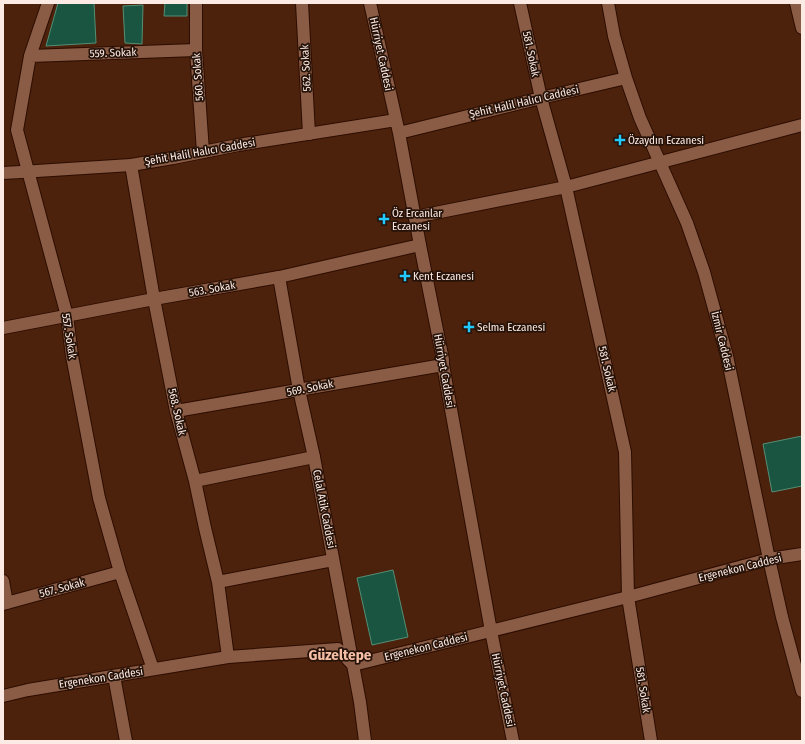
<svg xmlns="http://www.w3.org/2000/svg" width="805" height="744" viewBox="0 0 805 744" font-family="'Fira Sans Condensed',sans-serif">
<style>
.building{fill:#195540;stroke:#548e76}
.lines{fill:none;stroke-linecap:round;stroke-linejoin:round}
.minor-casing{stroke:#2c0d01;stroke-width:14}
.tertiary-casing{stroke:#2c0d01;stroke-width:14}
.minor{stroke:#8b5c45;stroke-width:12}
.tertiary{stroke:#8b5c45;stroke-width:12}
.poi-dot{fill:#21c9fd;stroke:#251209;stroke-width:1.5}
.labels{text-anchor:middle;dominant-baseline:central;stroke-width:3.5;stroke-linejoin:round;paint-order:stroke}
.street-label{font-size:11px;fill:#fcebe4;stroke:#251209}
.poi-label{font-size:11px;fill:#fcebe4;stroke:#251209;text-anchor:start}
.district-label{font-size:15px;font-weight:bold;fill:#f5bfa6;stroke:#251209}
</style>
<rect width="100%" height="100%" fill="#4c220c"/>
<path class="building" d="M58,3H94L96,43L46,46Z
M165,3H187V16H164Z
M143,5L142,44L125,43L123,6Z
M802,436V486L772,492L763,444Z
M393,570L408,637L372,645L357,578Z"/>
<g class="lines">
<defs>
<path id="minor" d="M48,3L30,56L17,130L67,316L72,356L99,498L120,572L153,669
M196,3V50L203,152
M302,3L309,134
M520,3L541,98L566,187L625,452L628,597L651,741
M30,56L196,50
M131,165L154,299L176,411L195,481L205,528L218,582L228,657
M415,217L566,187L802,125
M3,328L154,299L279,277L420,245
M176,411C265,396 354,380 443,365
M195,481L314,457
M3,581L7,603
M218,582L333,560
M3,604L120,572
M114,676L126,741"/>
<path id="tertiary" d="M370,3L399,133L420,245L443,360V365L491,631L513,741
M608,3L614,36L626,78L640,118L687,223L704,272L727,356L769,559L782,617L802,691
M796,3L802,28
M399,133L541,98L626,78
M3,173L21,172L131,165L173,158L238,145L396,120
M279,277L299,390L314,457L360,702L365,741
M3,696L28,690L228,657L338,649L353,665L628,597L769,559L802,554"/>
</defs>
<use href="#minor" class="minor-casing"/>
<use href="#tertiary" class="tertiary-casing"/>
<use href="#minor" class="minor"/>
<use href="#tertiary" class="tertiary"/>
</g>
<g class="poi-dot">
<path d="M618 134h4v4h4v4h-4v4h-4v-4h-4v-4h4z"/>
<path d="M382 213h4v4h4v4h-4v4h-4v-4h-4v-4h4z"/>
<path d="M403 270h4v4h4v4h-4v4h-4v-4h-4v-4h4z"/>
<path d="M467 321h4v4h4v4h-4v4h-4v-4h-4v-4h4z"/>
</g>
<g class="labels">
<g class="street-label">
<text transform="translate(113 53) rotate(-2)">559. Sokak</text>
<text transform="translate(381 54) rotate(78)">Hürriyet Caddesi</text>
<text transform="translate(531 54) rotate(78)">581. Sokak</text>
<text transform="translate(306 68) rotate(-93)">562. Sokak</text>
<text transform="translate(198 77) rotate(-94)">560. Sokak</text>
<text transform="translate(524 102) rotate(-13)">Şehit Halil Halıcı Caddesi</text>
<text transform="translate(200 152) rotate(-10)">Şehit Halil Halıcı Caddesi</text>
<text transform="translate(212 289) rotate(-10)">563. Sokak</text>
<text transform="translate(69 336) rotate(81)">557. Sokak</text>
<text transform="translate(722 341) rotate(76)">İzmir Caddesi</text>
<text transform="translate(607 369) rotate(77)">581. Sokak</text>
<text transform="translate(444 371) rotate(80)">Hürriyet Caddesi</text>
<text transform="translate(310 388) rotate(-11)">569. Sokak</text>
<text transform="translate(177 412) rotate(77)">568. Sokak</text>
<text transform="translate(324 509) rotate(79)">Celal Atik Caddesi</text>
<text transform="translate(740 568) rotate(-14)">Ergenekon Caddesi</text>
<text transform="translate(62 588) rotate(-15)">567. Sokak</text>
<text transform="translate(426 647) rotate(-14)">Ergenekon Caddesi</text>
<text transform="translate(101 678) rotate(-9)">Ergenekon Caddesi</text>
<text transform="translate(503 690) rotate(78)">Hürriyet Caddesi</text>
<text transform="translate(643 690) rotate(81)">581. Sokak</text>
</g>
<g class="poi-label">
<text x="628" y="140">Özaydın Eczanesi</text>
<text x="392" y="213">Öz Ercanlar<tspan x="392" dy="13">Eczanesi</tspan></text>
<text x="413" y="276">Kent Eczanesi</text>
<text x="477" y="327">Selma Eczanesi</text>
</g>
<g class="district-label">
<text x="340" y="655">Güzeltepe</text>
</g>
</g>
<rect width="805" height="744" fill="none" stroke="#fcebe4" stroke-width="8"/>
</svg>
